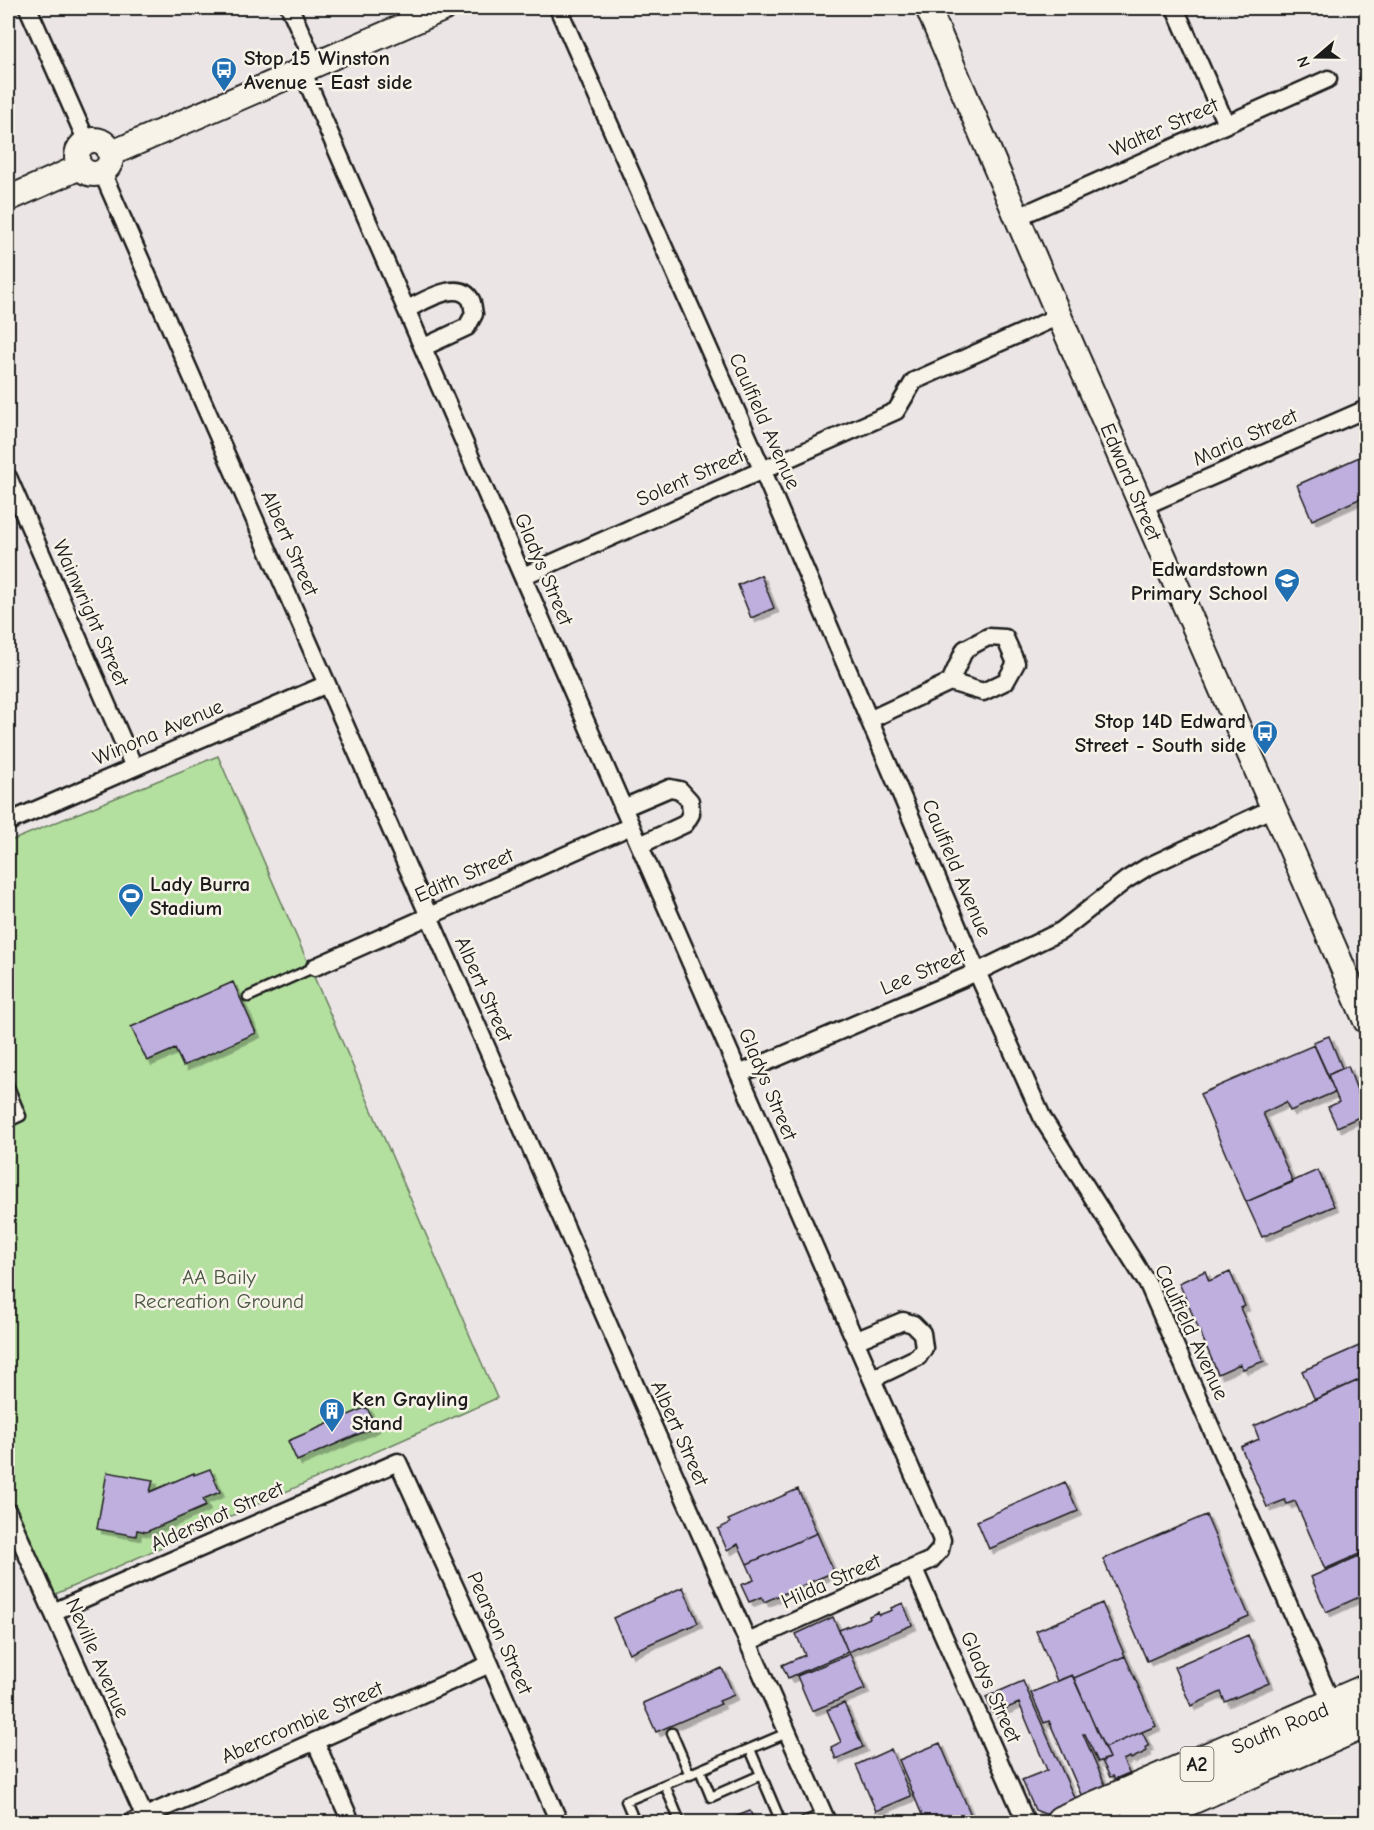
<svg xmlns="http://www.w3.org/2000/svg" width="1374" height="1830" viewBox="0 0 1374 1830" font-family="'Comic Neue',sans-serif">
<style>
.green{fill:#b3e09f;stroke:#687e5e;stroke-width:1.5}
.building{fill:#beafdf;stroke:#1c1c1c;stroke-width:1.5;filter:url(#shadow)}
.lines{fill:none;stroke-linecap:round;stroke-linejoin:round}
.lane-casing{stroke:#1c1c1c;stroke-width:13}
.street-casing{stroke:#1c1c1c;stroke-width:21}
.secondary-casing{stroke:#1c1c1c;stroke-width:28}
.highway-casing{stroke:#1c1c1c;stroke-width:36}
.lane{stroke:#f7f3e8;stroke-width:8}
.street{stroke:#f7f3e8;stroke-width:16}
.secondary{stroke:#f7f3e8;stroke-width:24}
.highway{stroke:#f7f3e8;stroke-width:32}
.labels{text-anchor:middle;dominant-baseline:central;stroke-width:5;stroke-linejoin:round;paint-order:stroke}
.shield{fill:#f7f3e8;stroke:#5e5c59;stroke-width:1.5}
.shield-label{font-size:20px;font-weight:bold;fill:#1c1c1c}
.poi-label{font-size:21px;font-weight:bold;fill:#1c1c1c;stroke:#f7f3e8;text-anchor:start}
.street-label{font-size:21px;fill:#1c1c1c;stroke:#f7f3e8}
.park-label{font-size:21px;fill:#495743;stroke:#f7f3e8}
</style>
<defs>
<filter id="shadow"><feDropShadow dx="4.5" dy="4.5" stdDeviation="0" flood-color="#0004"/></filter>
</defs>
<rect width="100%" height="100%" fill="#ece5e6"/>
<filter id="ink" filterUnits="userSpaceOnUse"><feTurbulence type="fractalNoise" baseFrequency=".0167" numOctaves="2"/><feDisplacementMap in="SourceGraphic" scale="12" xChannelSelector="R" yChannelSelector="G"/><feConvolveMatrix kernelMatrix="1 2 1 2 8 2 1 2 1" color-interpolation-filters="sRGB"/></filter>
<g filter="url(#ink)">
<path class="green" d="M218,756L497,1398L49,1597L8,1506V842Z"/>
<path class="building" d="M1366,454V496L1312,520L1297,485Z
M761,575L774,608L751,618L738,585Z
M233,982L256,1033L183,1066L175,1049L147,1061L131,1027Z
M1329,1036L1342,1068L1328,1075L1313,1042Z
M1314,1045L1335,1092L1290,1111L1286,1102L1263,1113L1293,1182L1246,1202L1200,1094Z
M1348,1066L1366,1114L1337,1127L1328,1107L1339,1102L1328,1075Z
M1318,1170L1334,1206L1262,1237L1246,1202Z
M1205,1271L1209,1281L1230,1272L1245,1306L1240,1308L1264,1361L1243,1369L1240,1364L1218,1374L1179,1283Z
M1366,1343V1377L1315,1400L1302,1371Z
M1366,1377V1551L1325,1569L1295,1501L1287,1504L1285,1500L1267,1507L1241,1447L1259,1439L1254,1426Z
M367,1407L375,1427L297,1461L288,1441Z
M210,1469L220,1492L203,1499L206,1506L146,1532L137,1530L136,1536L97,1529L107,1472L153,1480L150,1492L194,1473V1475Z
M1065,1482L1078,1511L989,1549L977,1521Z
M798,1489L817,1533L747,1564L738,1544L727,1550L718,1529L730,1523L728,1520Z
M1206,1515L1249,1616L1147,1661L1103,1559Z
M817,1533L834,1572L764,1602L762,1597L749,1602L741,1585L754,1580L747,1564Z
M1366,1553V1594L1326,1612L1311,1577Z
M683,1587L698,1623L629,1653L613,1618Z
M903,1603L912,1625L848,1652L839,1630L870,1618L869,1616L878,1612L879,1615L892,1610L891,1608Z
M1102,1603L1125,1656L1074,1678L1072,1675L1057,1681L1036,1631Z
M833,1617L848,1652L788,1678L782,1665L805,1655L796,1634Z
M1248,1635L1269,1683L1225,1702L1221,1692L1191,1706L1174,1667Z
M850,1654L865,1689L812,1711L797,1676Z
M1125,1656L1156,1726L1104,1748L1074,1678Z
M722,1668L734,1695L719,1701L721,1704L656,1732L643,1703Z
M1072,1675L1109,1758L1098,1762L1085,1734H1083L1107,1789L1083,1799L1049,1721L1044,1723L1031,1693Z
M1023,1681L1077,1804L1050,1816L1035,1810L1022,1780L1047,1770L1019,1703L993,1714L986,1697Z
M844,1703L863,1747L836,1759L831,1747L841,1742L827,1710Z
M1142,1732L1149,1746L1146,1747L1147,1751L1131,1759L1130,1757L1123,1760L1129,1773L1115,1779L1113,1776L1110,1777L1102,1761L1109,1758L1104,1748Z
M940,1743L974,1822H925L899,1760Z
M891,1749L911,1796L876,1811L856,1765Z
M750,1811L755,1822H722Z"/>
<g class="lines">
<defs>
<path id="lane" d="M248,997L315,967
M8,1084L21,1116L8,1122
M672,1733L690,1775
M750,1749L781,1822
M700,1770L711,1797L761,1775
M665,1785L680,1822
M587,1822L592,1821V1822
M635,1822L626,1801L787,1733
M804,1822L823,1814"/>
<path id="street" d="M28,8L87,142
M290,8L315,64
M558,8L762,469L977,972L1043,1119L1149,1286L1335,1711
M1175,8L1226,124
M302,70L942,1540L940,1550L931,1560L748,1642
M102,172L827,1822
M1018,217L1328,79
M407,309C423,302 459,278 471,300C473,304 473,310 474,314L467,327L424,347
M8,477L134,767
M1142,507L1366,409
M523,576L896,411L914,381L1059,316
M869,720L950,682L965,649L988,637L1005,638L1016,663L1006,681L983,692L950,682
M623,808L670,788L680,790L690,801L691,814L685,824L640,845
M8,822L327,684
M315,967L631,826
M739,1074L977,972L1061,931L1126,880L1147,867L1273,808
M855,1341L903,1321L913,1324L922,1333L924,1348L918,1357L872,1379
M8,1512L147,1822
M914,1569L1026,1822
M53,1612L398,1462L490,1664L559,1822
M315,1741L351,1822
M132,1822L490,1664"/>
<path id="secondary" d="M928,8L1059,316L1366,1021
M77 157a17 17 0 1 1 34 0a17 17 0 1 1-34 0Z
M110,154L445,8
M8,199L80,167"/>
<path id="highway" d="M1062,1822L1366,1691
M1136,1822L1366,1721"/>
</defs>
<use href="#lane" class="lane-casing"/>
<use href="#street" class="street-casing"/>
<use href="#secondary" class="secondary-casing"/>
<use href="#highway" class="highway-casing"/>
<use href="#lane" class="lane"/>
<use href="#street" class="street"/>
<use href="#secondary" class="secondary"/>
<use href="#highway" class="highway"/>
</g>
</g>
<defs>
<symbol id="bus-pin" viewBox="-11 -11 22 30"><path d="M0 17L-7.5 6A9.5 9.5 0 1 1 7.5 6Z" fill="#1f6fb2" stroke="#f7f3e8"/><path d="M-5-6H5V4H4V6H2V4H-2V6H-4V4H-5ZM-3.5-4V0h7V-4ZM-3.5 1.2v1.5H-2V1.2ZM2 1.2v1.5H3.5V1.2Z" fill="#fff"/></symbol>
<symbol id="school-pin" viewBox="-11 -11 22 30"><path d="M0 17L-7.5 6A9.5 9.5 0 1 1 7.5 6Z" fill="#1f6fb2" stroke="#f7f3e8"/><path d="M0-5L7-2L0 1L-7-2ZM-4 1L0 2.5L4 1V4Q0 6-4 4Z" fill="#fff"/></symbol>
<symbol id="stadium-pin" viewBox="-11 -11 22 30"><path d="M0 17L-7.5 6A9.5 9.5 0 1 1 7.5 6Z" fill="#1f6fb2" stroke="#f7f3e8"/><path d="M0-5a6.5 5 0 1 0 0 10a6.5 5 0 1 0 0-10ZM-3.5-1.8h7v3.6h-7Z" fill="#fff"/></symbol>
<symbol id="building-pin" viewBox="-11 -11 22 30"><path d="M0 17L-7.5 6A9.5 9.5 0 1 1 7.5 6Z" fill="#1f6fb2" stroke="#f7f3e8"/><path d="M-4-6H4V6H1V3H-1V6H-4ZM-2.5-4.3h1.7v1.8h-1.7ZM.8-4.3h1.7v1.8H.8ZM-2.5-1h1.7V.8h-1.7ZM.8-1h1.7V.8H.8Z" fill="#fff"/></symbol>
</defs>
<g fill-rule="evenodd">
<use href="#bus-pin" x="209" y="55" width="30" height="40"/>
<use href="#school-pin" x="1272" y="566" width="30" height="40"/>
<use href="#bus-pin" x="1250" y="718" width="30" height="40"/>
<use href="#stadium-pin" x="116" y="881" width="30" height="40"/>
<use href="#building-pin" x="317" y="1396" width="30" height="40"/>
</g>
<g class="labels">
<rect class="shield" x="1180.5" y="1747" width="33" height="34" rx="4.5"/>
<g class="shield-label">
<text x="1197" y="1764">A2</text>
</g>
<g class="poi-label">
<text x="244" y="58">Stop 15 Winston<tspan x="244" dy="24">Avenue - East side</tspan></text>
<text x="1268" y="569" text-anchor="end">Edwardstown<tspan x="1268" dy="24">Primary School</tspan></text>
<text x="1246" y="721" text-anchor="end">Stop 14D Edward<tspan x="1246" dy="24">Street - South side</tspan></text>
<text x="150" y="884">Lady Burra<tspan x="150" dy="24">Stadium</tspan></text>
<text x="352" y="1399">Ken Grayling<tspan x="352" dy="24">Stand</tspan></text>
</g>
<g class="street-label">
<text transform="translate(1164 127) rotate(-24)">Walter Street</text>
<text transform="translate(765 421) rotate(66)">Caulfield Avenue</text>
<text transform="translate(1245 437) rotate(-24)">Maria Street</text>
<text transform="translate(690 477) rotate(-24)">Solent Street</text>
<text transform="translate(1131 482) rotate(67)">Edward Street</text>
<text transform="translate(290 543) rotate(66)">Albert Street</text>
<text transform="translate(544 569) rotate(67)">Gladys Street</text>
<text transform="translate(91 613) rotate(66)">Wainwright Street</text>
<text transform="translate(158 732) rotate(-23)">Winona Avenue</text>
<text transform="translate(957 868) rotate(67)">Caulfield Avenue</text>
<text transform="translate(464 875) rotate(-24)">Edith Street</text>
<text transform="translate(923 971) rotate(-23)">Lee Street</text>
<text transform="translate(484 989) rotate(66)">Albert Street</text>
<text transform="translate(768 1084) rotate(67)">Gladys Street</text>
<text transform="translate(1192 1332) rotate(65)">Caulfield Avenue</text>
<text transform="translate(680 1433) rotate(66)">Albert Street</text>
<text transform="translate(217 1516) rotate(-24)">Aldershot Street</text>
<text transform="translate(831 1581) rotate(-24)">Hilda Street</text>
<text transform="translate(500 1633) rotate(66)">Pearson Street</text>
<text transform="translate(98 1658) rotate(66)">Neville Avenue</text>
<text transform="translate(991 1687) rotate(66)">Gladys Street</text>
<text transform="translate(302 1722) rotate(-24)">Abercrombie Street</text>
<text transform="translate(1280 1728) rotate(-23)">South Road</text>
</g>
<g class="park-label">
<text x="219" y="1277">AA Baily<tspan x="219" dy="24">Recreation Ground</tspan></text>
</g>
</g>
<rect width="1374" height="1830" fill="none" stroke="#f7f3e8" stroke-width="30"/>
<rect x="15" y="15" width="1344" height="1800" fill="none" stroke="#1c1c1c" stroke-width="2" filter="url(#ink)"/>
<g transform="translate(1317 57) rotate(250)" stroke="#f7f3e8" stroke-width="4.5" paint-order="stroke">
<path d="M0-4.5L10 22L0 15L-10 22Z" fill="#1c1c1c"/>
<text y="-9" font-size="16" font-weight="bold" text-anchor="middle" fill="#1c1c1c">N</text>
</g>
</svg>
